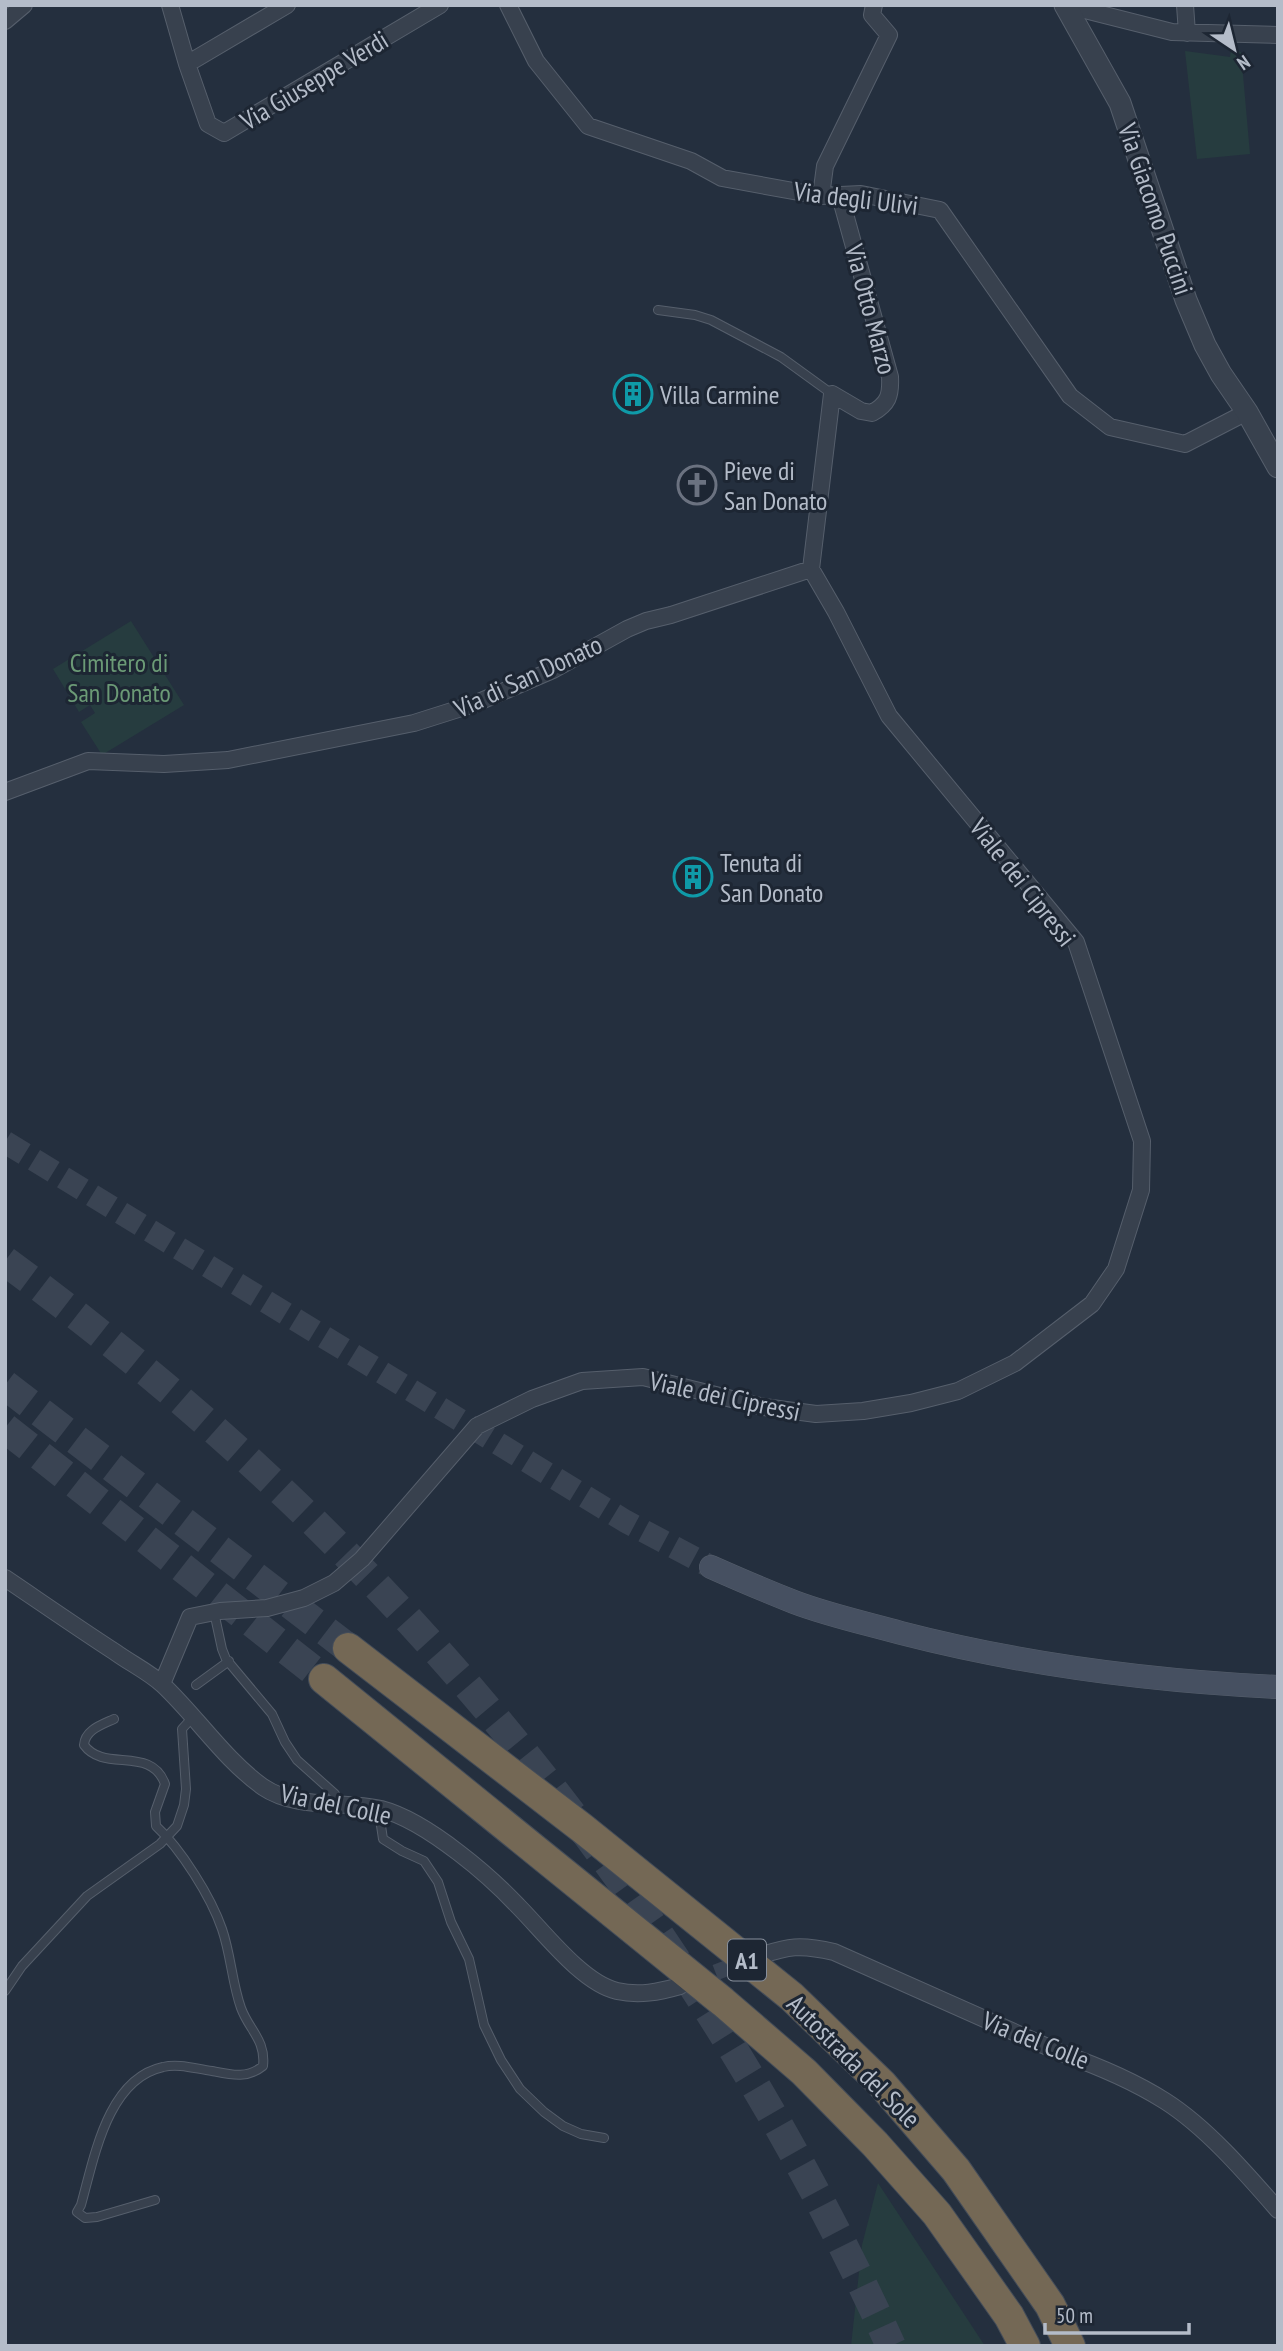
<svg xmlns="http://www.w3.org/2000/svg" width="1283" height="2351" viewBox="0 0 1283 2351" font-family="'PT Sans Narrow',sans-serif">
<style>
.green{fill:#263c3f}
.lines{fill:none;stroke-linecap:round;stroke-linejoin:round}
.minor-tunnel{stroke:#3a4453;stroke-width:16;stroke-dasharray:16 8;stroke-linecap:butt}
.secondary-tunnel{stroke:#3a4453;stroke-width:23;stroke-dasharray:23 11;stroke-linecap:butt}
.motorway-tunnel{stroke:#3a4453;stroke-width:30;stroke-dasharray:30 15;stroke-linecap:butt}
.service-casing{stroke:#565f6c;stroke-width:10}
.minor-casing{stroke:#565f6c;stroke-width:18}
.tertiary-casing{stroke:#565f6c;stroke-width:23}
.secondary-casing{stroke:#565f6c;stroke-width:24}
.motorway-casing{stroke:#434c59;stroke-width:32}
.service{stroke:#38414e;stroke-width:8}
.minor{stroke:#38414e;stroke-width:16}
.tertiary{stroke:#38414e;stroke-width:21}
.secondary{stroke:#465061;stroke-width:23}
.motorway{stroke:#746855;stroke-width:30}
.labels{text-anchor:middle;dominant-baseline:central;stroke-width:6;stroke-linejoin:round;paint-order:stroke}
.shield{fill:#1d2633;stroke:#878f9c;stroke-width:2}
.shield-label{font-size:24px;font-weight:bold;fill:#b4bcc9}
.street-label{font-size:26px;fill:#b4bcc9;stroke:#1d2633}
.poi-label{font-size:26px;fill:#b4bcc9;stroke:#1d2633;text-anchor:start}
.park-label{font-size:26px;fill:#6b9a76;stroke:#1d2633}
</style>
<rect width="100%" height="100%" fill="#242f3e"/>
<path class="green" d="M1231,49L1241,52L1250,154L1197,159L1185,51L1230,57Z
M131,621L184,705L102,755L81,722L95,713L90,705L79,712L53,669Z
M878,2183L985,2346H851L862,2245Z"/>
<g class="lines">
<path class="minor-tunnel" d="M693,1981L751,1959"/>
<path class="secondary-tunnel" d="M5,1142L625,1521L711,1567"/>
<path class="motorway-tunnel" d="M5,1261C104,1334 200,1413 289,1498C537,1734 750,2034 891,2346
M5,1385L348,1648
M5,1428L324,1679"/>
<defs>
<path id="service" d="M658,310L695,315L711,320L781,357L832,394
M214,1612L222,1649L226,1659L272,1714L285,1742L297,1760L335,1794L333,1805
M196,1685L229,1661
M114,1719C101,1725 85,1730 84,1745C104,1773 151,1745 165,1784L155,1812L156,1826C181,1849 211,1897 222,1929C231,1955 232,1983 241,2008C249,2030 266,2040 263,2066C247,2079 232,2075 212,2071C196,2069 179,2063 163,2067C107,2079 94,2159 81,2205L77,2212L85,2218L97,2217L155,2200
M382,1809L380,1819L383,1839L402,1851L424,1861L438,1882L451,1922L469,1959L484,2025L501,2060L520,2089L544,2112L563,2126L581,2134L604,2138
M5,1991L22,1966L87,1896L160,1844L177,1826L184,1805L186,1789L182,1729L192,1718"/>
<path id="minor" d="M170,5L187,64L208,124L224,133L440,5
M508,5L536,61L588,126L691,161L722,178L821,196L861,194L940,210L1070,396L1110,427L1185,444L1247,412
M1065,5L1172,32L1278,35
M1185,5L1187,33
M5,21L24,5
M187,64L287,5
M821,196L825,166L889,35L872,15L874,5
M5,792L88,761L164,764L228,760L414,723L474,704L553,670L627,629L646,621L671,615L811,569L832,394L861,411L872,413C888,404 891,396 890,377L840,196
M5,1578C42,1603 78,1628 115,1652C130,1663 149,1672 163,1685C197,1717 224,1759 263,1787C297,1810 342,1800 381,1809C408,1816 437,1836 459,1853C480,1869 500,1887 518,1906C543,1931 582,1983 617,1991C639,1996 659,1992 680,1986
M162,1684L190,1617L220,1611L267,1608L304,1598L334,1583L362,1559L477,1426L532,1399L582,1381L643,1377L764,1407L816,1414L863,1411L911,1403L958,1391L1015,1363L1092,1304L1116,1269L1141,1190L1142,1141L1076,942L889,716L836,612L811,569
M756,1957C789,1946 800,1944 834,1952L1061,2053C1098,2066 1132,2080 1165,2101C1206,2127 1245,2172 1278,2210"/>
<path id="tertiary" d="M1065,5L1120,103L1186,300L1205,345L1221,374L1247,412L1278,467"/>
<path id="secondary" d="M711,1567C738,1579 766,1591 794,1602C828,1615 865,1623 901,1633C1025,1665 1150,1681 1278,1687"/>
<path id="motorway" d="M348,1648L582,1828L792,1997L882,2084L956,2170L1050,2305L1070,2346
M324,1679L723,2002L804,2072L875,2144L937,2214L1009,2316L1025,2346"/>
</defs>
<use href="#service" class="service-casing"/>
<use href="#minor" class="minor-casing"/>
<use href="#tertiary" class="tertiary-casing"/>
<use href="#secondary" class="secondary-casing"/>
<use href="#motorway" class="motorway-casing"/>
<use href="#service" class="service"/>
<use href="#minor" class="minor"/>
<use href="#tertiary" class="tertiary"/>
<use href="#secondary" class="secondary"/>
<use href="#motorway" class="motorway"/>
</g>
<defs>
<symbol id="building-ring" viewBox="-11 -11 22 22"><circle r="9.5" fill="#1d2633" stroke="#0f9aa8" stroke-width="1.5"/><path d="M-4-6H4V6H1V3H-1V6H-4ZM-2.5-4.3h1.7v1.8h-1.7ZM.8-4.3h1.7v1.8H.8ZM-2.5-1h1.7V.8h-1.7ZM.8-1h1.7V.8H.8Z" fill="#0f9aa8"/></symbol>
<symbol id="church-ring" viewBox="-11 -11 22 22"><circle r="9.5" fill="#1d2633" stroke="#6b7280" stroke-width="1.5"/><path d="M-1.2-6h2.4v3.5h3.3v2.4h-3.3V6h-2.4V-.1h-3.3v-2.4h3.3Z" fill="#6b7280"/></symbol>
</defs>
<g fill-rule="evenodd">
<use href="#building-ring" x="611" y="372" width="44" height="44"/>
<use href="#church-ring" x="675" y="463" width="44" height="44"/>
<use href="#building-ring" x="671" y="855" width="44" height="44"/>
</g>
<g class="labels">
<rect class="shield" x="728" y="1939.5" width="38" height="41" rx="5"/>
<g class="shield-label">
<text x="747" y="1960">A1</text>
</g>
<g class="street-label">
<text transform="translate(314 80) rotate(-31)">Via Giuseppe Verdi</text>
<text transform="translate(856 198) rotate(7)">Via degli Ulivi</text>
<text transform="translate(1156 209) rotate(71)">Via Giacomo Puccini</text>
<text transform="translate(871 309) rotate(75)">Via Otto Marzo</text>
<text transform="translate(528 676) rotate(-25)">Via di San Donato</text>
<text transform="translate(1023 882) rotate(52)">Viale dei Cipressi</text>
<text transform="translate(725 1396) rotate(12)">Viale dei Cipressi</text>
<text transform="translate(336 1804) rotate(12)">Via del Colle</text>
<text transform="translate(1036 2040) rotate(22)">Via del Colle</text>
<text transform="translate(854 2061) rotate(45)">Autostrada del Sole</text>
</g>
<g class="poi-label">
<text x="660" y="394">Villa Carmine</text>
<text x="724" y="470">Pieve di<tspan x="724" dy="30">San Donato</tspan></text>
<text x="720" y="862">Tenuta di<tspan x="720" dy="30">San Donato</tspan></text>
</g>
<g class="park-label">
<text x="119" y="662">Cimitero di<tspan x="119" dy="30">San Donato</tspan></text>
</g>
</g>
<rect width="1283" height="2351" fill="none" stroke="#b4bcc9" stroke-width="14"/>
<g transform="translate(1234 49) rotate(145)" stroke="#1d2633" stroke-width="5" paint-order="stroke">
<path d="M0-5L12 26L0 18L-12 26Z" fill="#b4bcc9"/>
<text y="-10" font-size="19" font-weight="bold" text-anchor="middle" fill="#b4bcc9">N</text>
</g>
<path d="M1045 2323v10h144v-10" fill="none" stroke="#b4bcc9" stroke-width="3.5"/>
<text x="1056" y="2323" font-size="21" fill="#b4bcc9" stroke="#1d2633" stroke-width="5" paint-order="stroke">50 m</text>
</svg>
